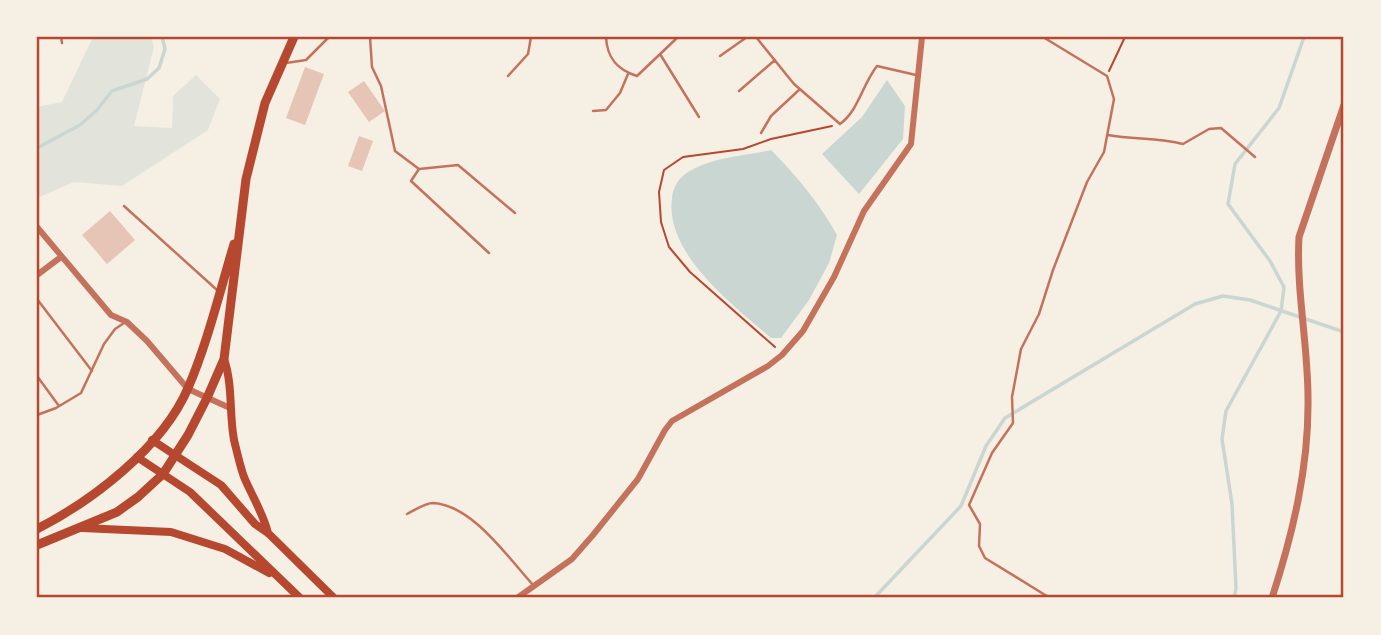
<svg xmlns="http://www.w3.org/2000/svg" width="1381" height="635" viewBox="0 0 1381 635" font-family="Helvetica,sans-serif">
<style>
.green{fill:#e2e4dc}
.water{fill:#c9d6d2}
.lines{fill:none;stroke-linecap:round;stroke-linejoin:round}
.stream{stroke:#c9d6d2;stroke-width:3.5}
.building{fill:#e6c5b7}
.path{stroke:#b5482f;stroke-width:2}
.service{stroke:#c5725c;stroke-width:2.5}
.minor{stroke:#c5725c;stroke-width:6}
.tertiary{stroke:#c5725c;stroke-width:7}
.secondary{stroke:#b5482f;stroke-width:8}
.primary{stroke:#b5482f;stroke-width:9}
.neatline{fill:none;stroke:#b5482f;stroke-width:2.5}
</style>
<rect width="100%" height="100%" fill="#f6efe4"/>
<path class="green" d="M93,37H151L154,47L134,126L172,128L173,96L196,75L220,99L208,130L122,186L74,182L37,198V107L62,102Z"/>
<path class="water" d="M887,80L905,106L903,139L859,194L822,154L862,117Z
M771,150C796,175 820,204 837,235L829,263L809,300L781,338H771C734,306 664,253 672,198C673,188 678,178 688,172C712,157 744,156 771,150Z"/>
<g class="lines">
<path class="stream" d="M37,148L80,125L97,110L112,91L147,79L159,68L165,49L162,37
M874,598L961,506L986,446L1005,418L1195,304L1223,296L1250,300L1344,332
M1234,598L1236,588L1232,504L1222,439L1226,411L1281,311L1284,287L1270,261L1228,204L1235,164L1279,108L1304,37"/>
</g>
<path class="building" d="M305,67L324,74L305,125L286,118Z
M364,81L385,111L369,122L348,92Z
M359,136L373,141L362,171L348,166Z
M110,211L135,240L107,264L82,235Z"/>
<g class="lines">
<path class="path" d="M1109,71L1125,37
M775,347L690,272L669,247L661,222L659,192L664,170L683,157L743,149L771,139L832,126"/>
<path class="service" d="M61,37L62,43
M370,37L372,67L381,86L395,151L419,169L458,165L515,213
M606,37C607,58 617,70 637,76L678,37
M756,37L794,84L840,124C859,110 862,85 877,66L916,75
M1043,37L1107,76L1114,99L1104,152L1087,182L1053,270L1039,314L1021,349L1012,397L1013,423L992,453L969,505L980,524L979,546L985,558L1050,598
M660,54L699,117
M720,56L747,37
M286,63L306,60L329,37
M508,76L528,54L531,37
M739,91L775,60
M593,111L606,110L620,93L628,74
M761,133L771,116L800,89
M1108,135C1134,140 1158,137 1183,144L1209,129L1221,128L1255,157
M419,169L411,181L489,253
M124,206L217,290
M37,299L92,371
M37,376L59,406
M37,415L56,408L81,393L104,344L115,329L124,323
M407,514C415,510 425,503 433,503C473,505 509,559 534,586"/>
<path class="minor" d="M37,227L111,315L127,322L147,341L188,389L230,408
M37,275L61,257
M517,598L572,559L593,535L638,479L665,430L672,421L768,366L782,355L803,331L834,277L864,211L911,144L922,37"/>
<path class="tertiary" d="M1272,598C1293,533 1309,467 1308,398C1308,344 1296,290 1299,237L1344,105"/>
<path class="secondary" d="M224,359C233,385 229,413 234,440C237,452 240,466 244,477C252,496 263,513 268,533
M152,440L221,485L255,524L268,533L334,598
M137,457L190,492L300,598
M82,528L171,532L225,549L269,573"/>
<path class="primary" d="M37,529C92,501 163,447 188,388C207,344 220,291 234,244
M37,545L117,512L138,497L163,474L188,435L207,398L224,359L246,179L265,103L294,37"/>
</g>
<rect width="1381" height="635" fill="none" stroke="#f6efe4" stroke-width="77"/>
<rect x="38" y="38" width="1304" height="558" class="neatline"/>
</svg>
